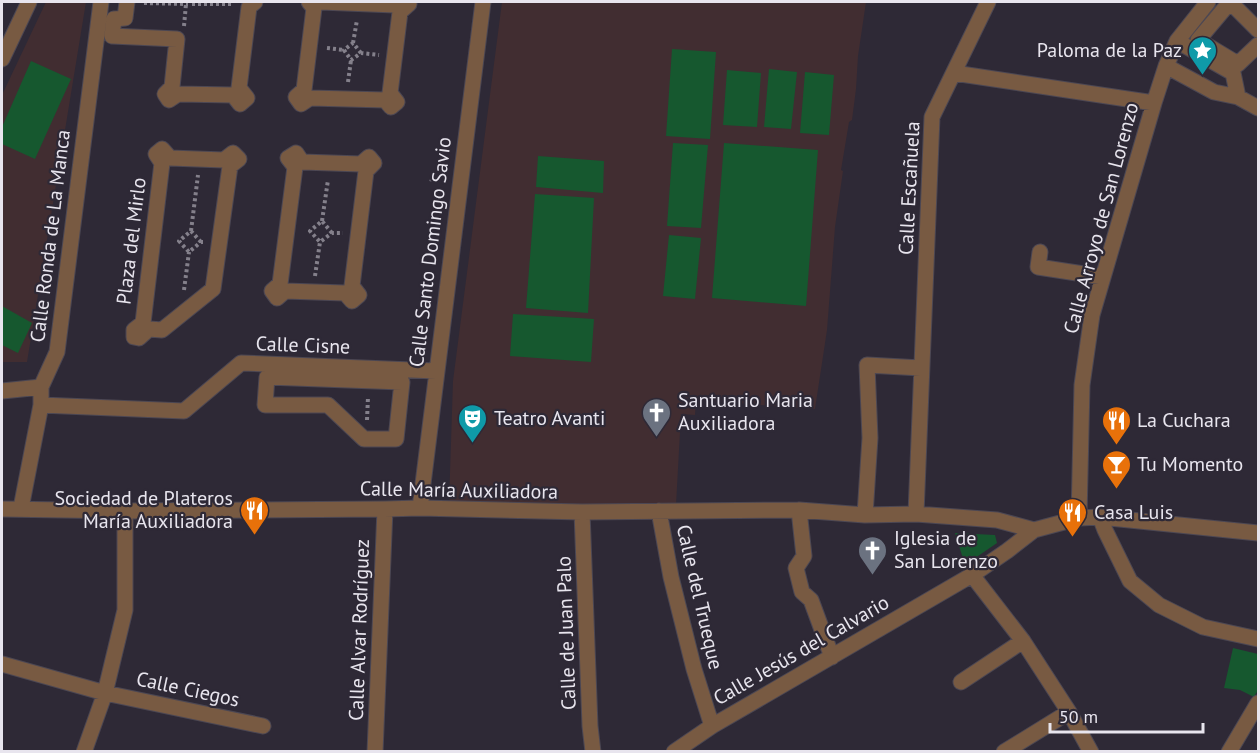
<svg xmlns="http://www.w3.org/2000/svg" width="1260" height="753" viewBox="0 0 1260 753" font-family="'PT Sans',sans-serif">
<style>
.education{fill:#412d31}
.green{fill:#16582f}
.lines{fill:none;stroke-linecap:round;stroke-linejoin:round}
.minor-casing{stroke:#4c4753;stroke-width:17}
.path{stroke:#84808b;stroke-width:4;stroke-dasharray:3 3;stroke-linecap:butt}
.minor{stroke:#785a42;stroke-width:15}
.labels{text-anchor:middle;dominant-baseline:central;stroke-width:4.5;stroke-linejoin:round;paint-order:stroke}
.poi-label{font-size:20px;fill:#e8e5ee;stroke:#2e2936;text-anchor:start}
.street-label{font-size:20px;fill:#e8e5ee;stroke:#2e2936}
</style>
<rect width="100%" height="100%" fill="#2e2936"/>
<path class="education" d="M46,2H86L27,362H2V95Z
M502,2H866L858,56L856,89L852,120L849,122L841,170L843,171L835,227L827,330L815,409L696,400L695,415L681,414L676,505L449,504L453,381Z"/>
<path class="green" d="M672,49L716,52L710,139L666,136Z
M31,61L71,79L35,159L2,144V127Z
M769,69L797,72L791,129L764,127Z
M727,70L761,73L757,127L723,125Z
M805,72L834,75L829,135L800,133Z
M673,143L708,145L701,228L667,226Z
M724,143L818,150L806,306L712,298Z
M538,156L604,161L603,193L536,187Z
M535,194L594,198L588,313L526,308Z
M669,235L701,238L695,299L663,296Z
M2,306L32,323L18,353L2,345Z
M513,314L594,319L591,362L510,356Z
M955,533L995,535L997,543L965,565Z
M1233,648L1258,654V690L1254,697L1240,690L1224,688Z"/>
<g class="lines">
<defs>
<path id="minor" d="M127,2L125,18L114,19L112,36L177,39L172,87L165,94L169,100L178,94L233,95L240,104L247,98L239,88L249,7L255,2
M309,2L314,8L304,90L296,97L301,104L310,98L385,100L391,107L397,102L390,93L400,12L409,4L406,2
M321,2L395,5L399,2
M1258,30L1230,2L1198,40L1238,64L1258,45
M2,59L29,2
M1166,66L1214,92L1238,97L1233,73L1177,41
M954,73L1154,103
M1238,97L1258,108
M162,149L170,158L224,160L233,153L239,159L230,166L213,289L162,330L149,329L139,338L134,337V330L143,323L162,163L156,154Z
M296,153L302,162L361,164L369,157L374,163L366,171L352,286L359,295L352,301L345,293L285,291L277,298L272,291L280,284L295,167L288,158Z
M1040,252L1038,267L1103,277
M267,377L402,382L396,439H364L328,405H265Z
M2,391L41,387
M41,405L184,411L241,363L436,371
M21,508L41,405V387L57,352L101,2
M420,508L483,2
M2,509L125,511L385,509L420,508L582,512L799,510L865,515L916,514L997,520L1034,530
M799,510L804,556L796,568L802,592L811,600L832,657
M659,511L671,577L694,669L712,726
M582,512L590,726L593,752
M916,514L932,117L988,2
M865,515L870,438L867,365L921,368
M1100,517L1105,530L1130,581L1159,605L1203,627L1258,639
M1079,518L1082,385L1092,315L1154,103L1166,66L1177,41L1208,2
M972,575L1023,641L1069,712L1091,752
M2,664L105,693L263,726
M961,682L1023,641
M84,752L105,693L125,610V511
M375,752L385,509
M674,752L712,726L972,575L1007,551L1034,530L1079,518L1100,517L1258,533
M1004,752L1069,712
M1229,752L1258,703"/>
</defs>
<use href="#minor" class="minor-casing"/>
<path class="path" d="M144,3L188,4
M192,4H233
M184,26L186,4
M353,43L357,20
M327,48L344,50
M361,53L353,43L344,50L351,60L361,53L379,55
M348,82L351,60
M430,179L433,180
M322,221L328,180
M191,231L198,175
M332,233L322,221L310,231L320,242L332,233H343
M201,242L191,231L179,241L189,252L201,242H203
M315,276L320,242
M184,290L189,252
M367,420L368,397"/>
<use href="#minor" class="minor"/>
</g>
<defs>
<symbol id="sight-pin" viewBox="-11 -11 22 30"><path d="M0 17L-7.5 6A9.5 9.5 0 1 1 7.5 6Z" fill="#0f9aa8" stroke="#2e2936"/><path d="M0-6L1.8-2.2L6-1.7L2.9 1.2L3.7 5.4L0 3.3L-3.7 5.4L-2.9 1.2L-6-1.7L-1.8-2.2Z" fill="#fff"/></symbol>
<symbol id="church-pin" viewBox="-11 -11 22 30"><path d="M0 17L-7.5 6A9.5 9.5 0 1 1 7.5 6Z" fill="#6b7280" stroke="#2e2936"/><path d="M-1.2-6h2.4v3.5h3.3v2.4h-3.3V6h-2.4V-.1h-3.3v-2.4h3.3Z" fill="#fff"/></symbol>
<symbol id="theatre-pin" viewBox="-11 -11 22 30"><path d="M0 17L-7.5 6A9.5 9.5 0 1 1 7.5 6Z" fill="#0f9aa8" stroke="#2e2936"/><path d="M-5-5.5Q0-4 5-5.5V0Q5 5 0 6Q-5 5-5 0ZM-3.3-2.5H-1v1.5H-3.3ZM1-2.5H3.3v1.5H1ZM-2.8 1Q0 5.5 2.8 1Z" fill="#fff"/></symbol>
<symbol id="restaurant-pin" viewBox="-11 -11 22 30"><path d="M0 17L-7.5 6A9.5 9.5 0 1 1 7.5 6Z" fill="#e8710a" stroke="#2e2936"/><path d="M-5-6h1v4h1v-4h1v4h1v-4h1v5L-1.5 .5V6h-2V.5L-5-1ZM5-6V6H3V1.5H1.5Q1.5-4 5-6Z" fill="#fff"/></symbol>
<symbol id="bar-pin" viewBox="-11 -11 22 30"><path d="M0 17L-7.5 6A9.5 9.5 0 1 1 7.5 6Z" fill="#e8710a" stroke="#2e2936"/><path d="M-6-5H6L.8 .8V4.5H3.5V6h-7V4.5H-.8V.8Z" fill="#fff"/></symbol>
</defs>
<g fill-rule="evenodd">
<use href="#sight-pin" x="1186" y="34" width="33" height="45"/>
<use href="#church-pin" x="640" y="396" width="33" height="45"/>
<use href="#theatre-pin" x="456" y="402" width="33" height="45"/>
<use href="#restaurant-pin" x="1100" y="404" width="33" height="45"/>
<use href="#bar-pin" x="1100" y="448" width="33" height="45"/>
<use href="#restaurant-pin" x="238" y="494" width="33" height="45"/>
<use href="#restaurant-pin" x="1056" y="496" width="33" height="45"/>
<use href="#church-pin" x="856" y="534" width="33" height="45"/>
</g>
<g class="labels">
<g class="poi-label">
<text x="1182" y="50" text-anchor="end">Paloma de la Paz</text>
<text x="678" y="400">Santuario Maria<tspan x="678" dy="23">Auxiliadora</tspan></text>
<text x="494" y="418">Teatro Avanti</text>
<text x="1137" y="420">La Cuchara</text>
<text x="1137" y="464">Tu Momento</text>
<text x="233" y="498" text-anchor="end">Sociedad de Plateros<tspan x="233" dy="23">María Auxiliadora</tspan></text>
<text x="1094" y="512">Casa Luis</text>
<text x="894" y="538">Iglesia de<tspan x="894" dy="23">San Lorenzo</tspan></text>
</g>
<g class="street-label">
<text transform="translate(909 188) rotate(-87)">Calle Escañuela</text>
<text transform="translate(1101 218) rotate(-75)">Calle Arroyo de San Lorenzo</text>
<text transform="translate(50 236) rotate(-83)">Calle Ronda de La Manca</text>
<text transform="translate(131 241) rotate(-83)">Plaza del Mirlo</text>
<text transform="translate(430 252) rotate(-83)">Calle Santo Domingo Savio</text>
<text transform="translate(303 345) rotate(2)">Calle Cisne</text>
<text transform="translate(459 490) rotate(1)">Calle María Auxiliadora</text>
<text transform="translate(700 597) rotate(77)">Calle del Trueque</text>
<text transform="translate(359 630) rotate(-88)">Calle Alvar Rodríguez</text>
<text transform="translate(566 633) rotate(-92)">Calle de Juan Palo</text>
<text transform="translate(801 650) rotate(-30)">Calle Jesús del Calvario</text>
<text transform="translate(188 689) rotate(12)">Calle Ciegos</text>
</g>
</g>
<rect width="1260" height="753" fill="none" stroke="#e8e5ee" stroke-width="6"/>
<path d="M1050 723v9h153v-9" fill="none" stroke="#e8e5ee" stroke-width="3"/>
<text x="1059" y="723" font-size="18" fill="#e8e5ee" stroke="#2e2936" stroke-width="4.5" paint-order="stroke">50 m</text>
</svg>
